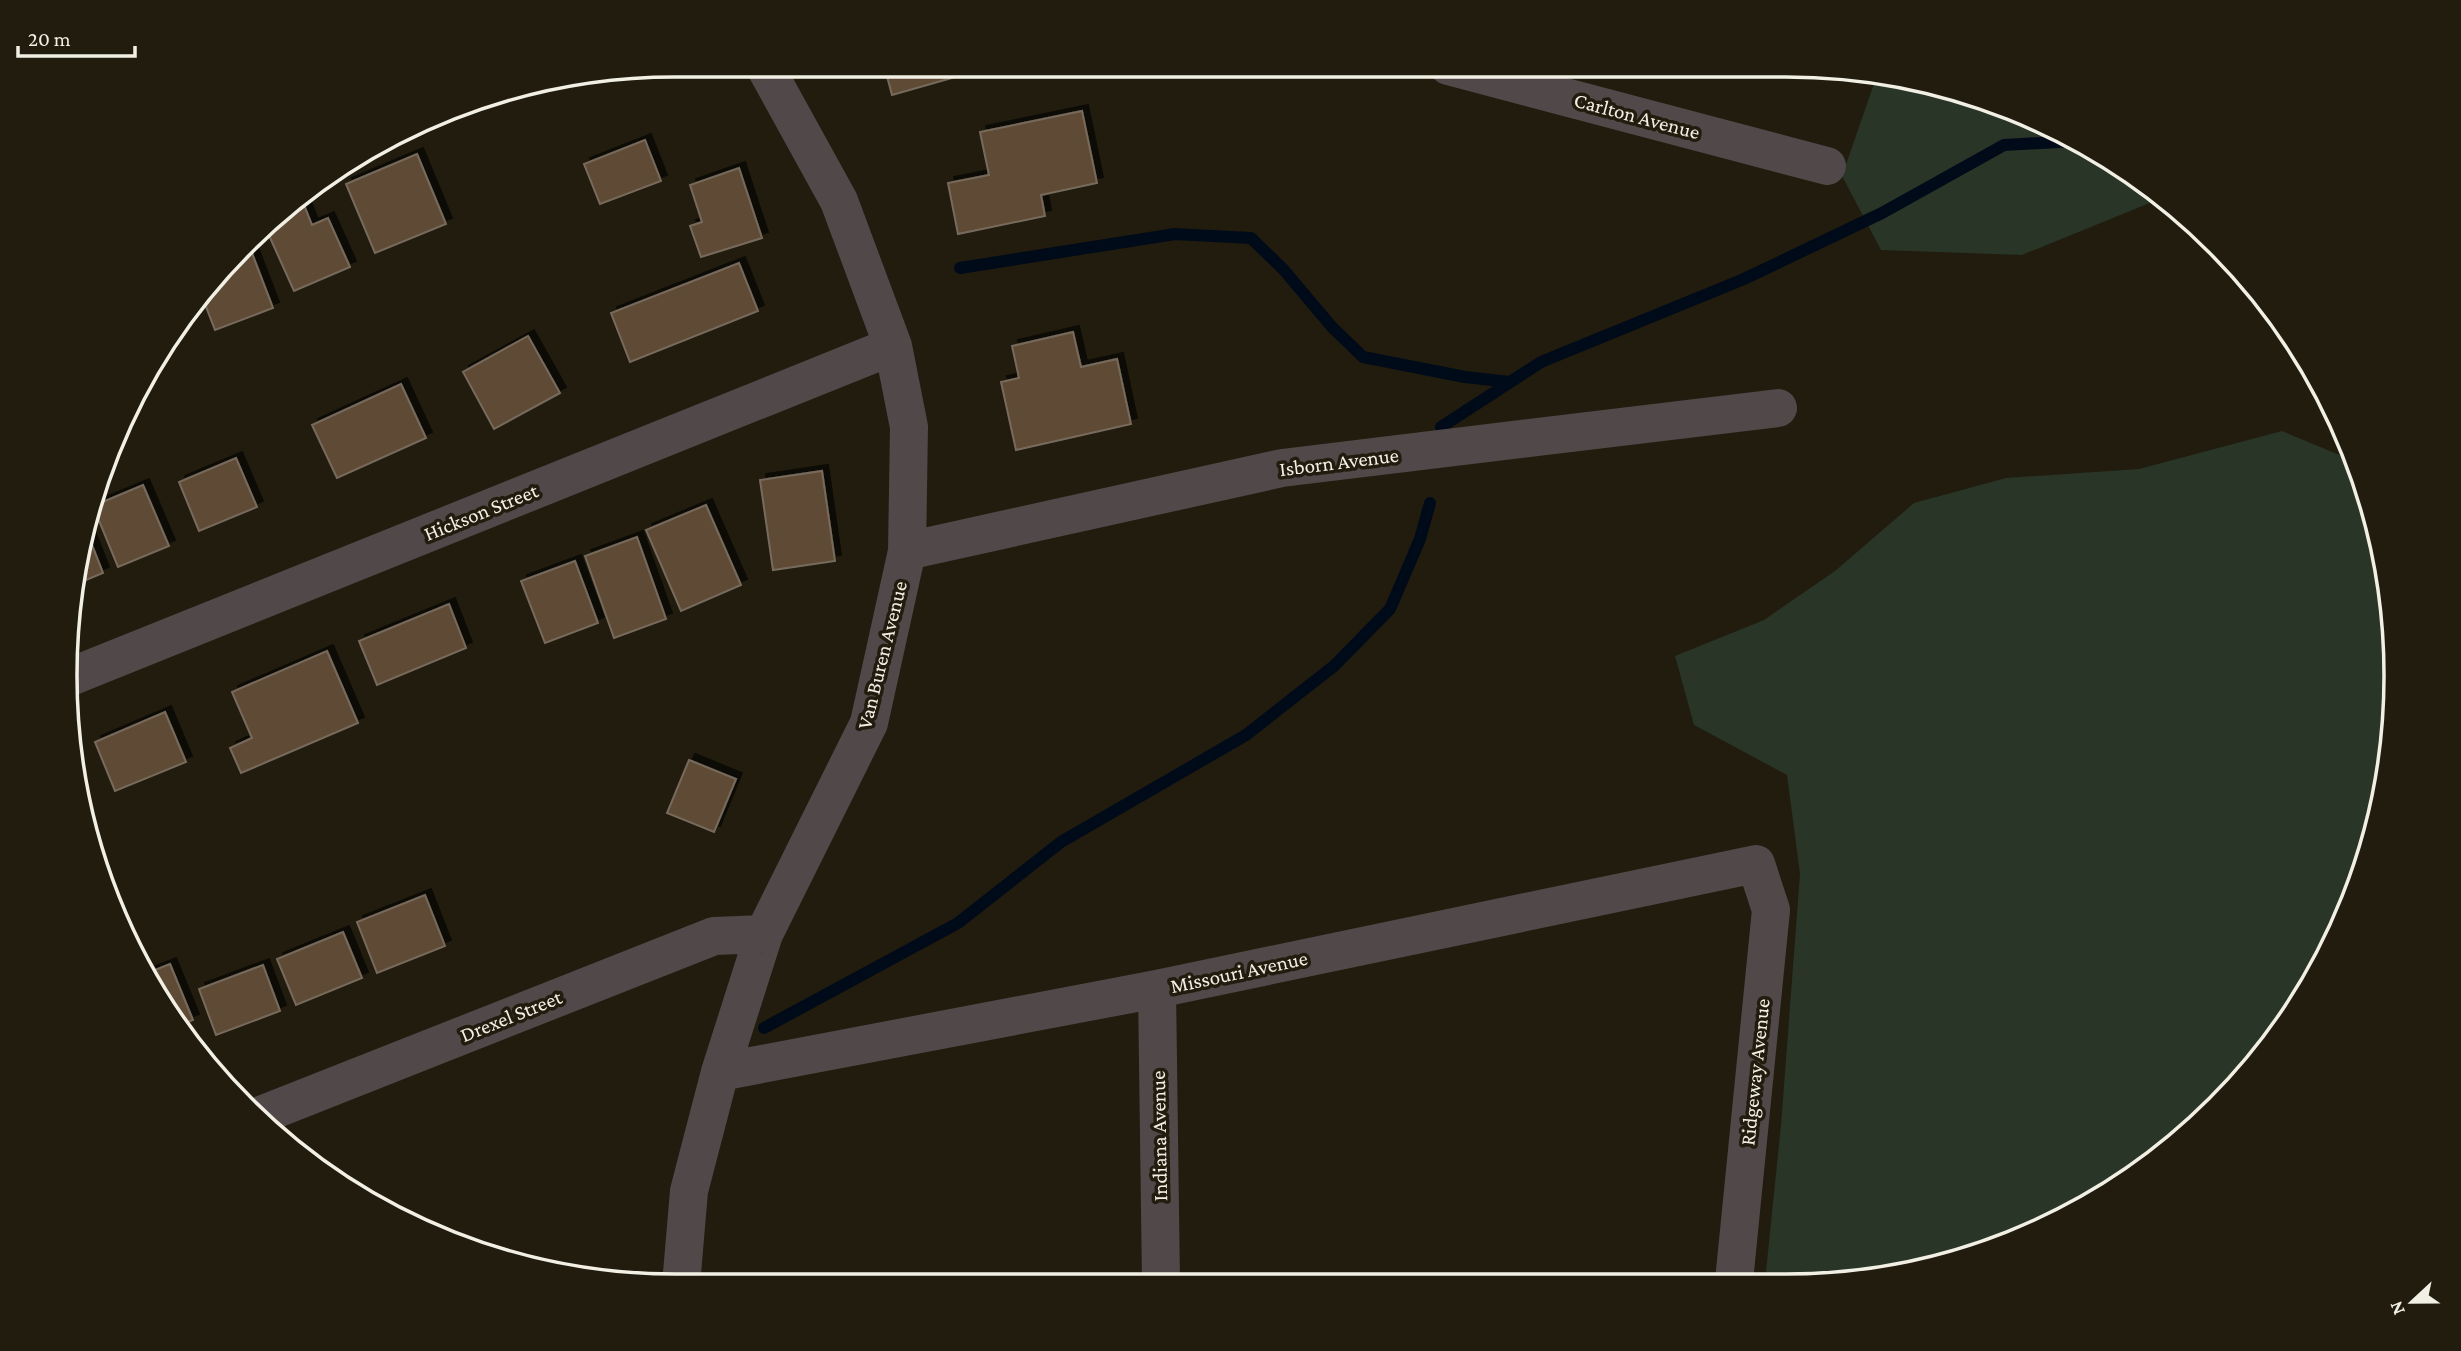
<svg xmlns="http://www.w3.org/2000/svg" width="2461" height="1351" viewBox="0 0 2461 1351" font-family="'Crimson Pro',serif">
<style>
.green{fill:#283527}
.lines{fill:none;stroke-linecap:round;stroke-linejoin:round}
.stream{stroke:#000b19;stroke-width:12}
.building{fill:#5e4b34;stroke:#776b5d;stroke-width:2;filter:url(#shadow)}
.minor{stroke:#51484a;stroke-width:38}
.labels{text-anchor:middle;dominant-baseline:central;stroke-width:7;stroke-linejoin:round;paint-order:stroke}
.street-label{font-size:21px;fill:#f2efe5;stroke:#211c0e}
.rim{fill:none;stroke:#f2efe5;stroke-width:3.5}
</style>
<defs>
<filter id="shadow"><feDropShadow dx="6" dy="-6" stdDeviation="0" flood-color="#0009"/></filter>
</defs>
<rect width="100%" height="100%" fill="#211c0e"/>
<path class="green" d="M1877,75L1944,86L2091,146L2162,198L2022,255L1881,250L1842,176Z
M2282,431L2354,461L2375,517L2395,635L2391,755L2364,871L2315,981L2244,1078L2124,1184L1982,1254L1865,1281H1765L1781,1125L1800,874L1787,775L1694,725L1675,656L1764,620L1835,571L1914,503L2006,478L2139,469Z"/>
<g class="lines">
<path class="stream" d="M960,268L1175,234L1251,238L1283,269L1332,327L1363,357L1465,377L1510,382
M1441,427L1541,362L1744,279L1882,213L2004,145L2077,141
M764,1028L958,923L1061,842L1246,735L1334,666L1390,609L1420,539L1430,503"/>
</g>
<path class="building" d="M884,65H961L959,76L892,95Z
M1082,111L1097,183L1041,195L1045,216L958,234L948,183L989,175L980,132Z
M645,140L661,181L600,204L584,164Z
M417,154L446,224L375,253L346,184Z
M739,168L762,238L701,257L690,226L702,222L690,185Z
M304,205L312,225L328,218L350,267L294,291L267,231L282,214Z
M250,248L273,308L215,330L203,299Z
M739,263L758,311L630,362L611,313Z
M1073,332L1081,367L1117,359L1131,424L1016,450L1001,382L1019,378L1012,346Z
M528,336L560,393L494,429L463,372Z
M401,384L426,438L337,478L312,425Z
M236,458L257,507L199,531L179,482Z
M822,471L835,561L773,570L760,480Z
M143,485L169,546L118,567L93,506Z
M706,505L741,585L681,611L646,530Z
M85,527L103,573L79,583Z
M637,537L666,619L614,638L585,556Z
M575,561L598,623L545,643L521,581Z
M449,604L466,648L377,685L359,641Z
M327,651L358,723L241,773L230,748L252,738L232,692Z
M165,712L186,762L115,791L95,742Z
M689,760L736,779L714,832L667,813Z
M425,895L445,946L377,973L357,922Z
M343,932L362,978L296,1005L277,959Z
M170,964L193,1020L183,1024L150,972Z
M263,965L280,1011L216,1035L199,989Z"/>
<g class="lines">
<path class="minor" d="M1448,66L1827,166
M907,551L1282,468L1778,408
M70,677L893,346
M1157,989L1161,1283
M720,1072L1157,989L1756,864L1771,910L1734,1281
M261,1115L714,936L764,934
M681,1285L689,1191L720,1072L764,934L869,723L907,551L909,427L893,346L839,201L764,65"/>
</g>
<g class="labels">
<g class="street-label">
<text transform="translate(1637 116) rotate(15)">Carlton Avenue</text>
<text transform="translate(1339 462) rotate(-7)">Isborn Avenue</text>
<text transform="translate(481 512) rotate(-22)">Hickson Street</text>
<text transform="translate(882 655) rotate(-76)">Van Buren Avenue</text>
<text transform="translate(1239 972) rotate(-12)">Missouri Avenue</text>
<text transform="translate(511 1016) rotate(-22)">Drexel Street</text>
<text transform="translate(1755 1072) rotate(-84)">Ridgeway Avenue</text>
<text transform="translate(1159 1136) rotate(-91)">Indiana Avenue</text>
</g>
</g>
<path d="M0 0H2461V1351H0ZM675 77H1786A598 598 0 0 1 2384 675V676A598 598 0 0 1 1786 1274H675A598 598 0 0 1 77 676V675A598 598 0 0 1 675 77Z" fill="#211c0e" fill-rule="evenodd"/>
<path class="rim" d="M675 77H1786A598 598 0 0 1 2384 675V676A598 598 0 0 1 1786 1274H675A598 598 0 0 1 77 676V675A598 598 0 0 1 675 77Z"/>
<g transform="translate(2412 1302) rotate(248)" stroke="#211c0e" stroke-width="5" paint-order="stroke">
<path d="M0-5L12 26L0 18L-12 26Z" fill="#f2efe5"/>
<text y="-10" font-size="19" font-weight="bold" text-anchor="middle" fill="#f2efe5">N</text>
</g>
<path d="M18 46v10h117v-10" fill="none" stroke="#f2efe5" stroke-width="3.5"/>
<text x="28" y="46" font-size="21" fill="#f2efe5" stroke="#211c0e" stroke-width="5" paint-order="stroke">20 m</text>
</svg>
